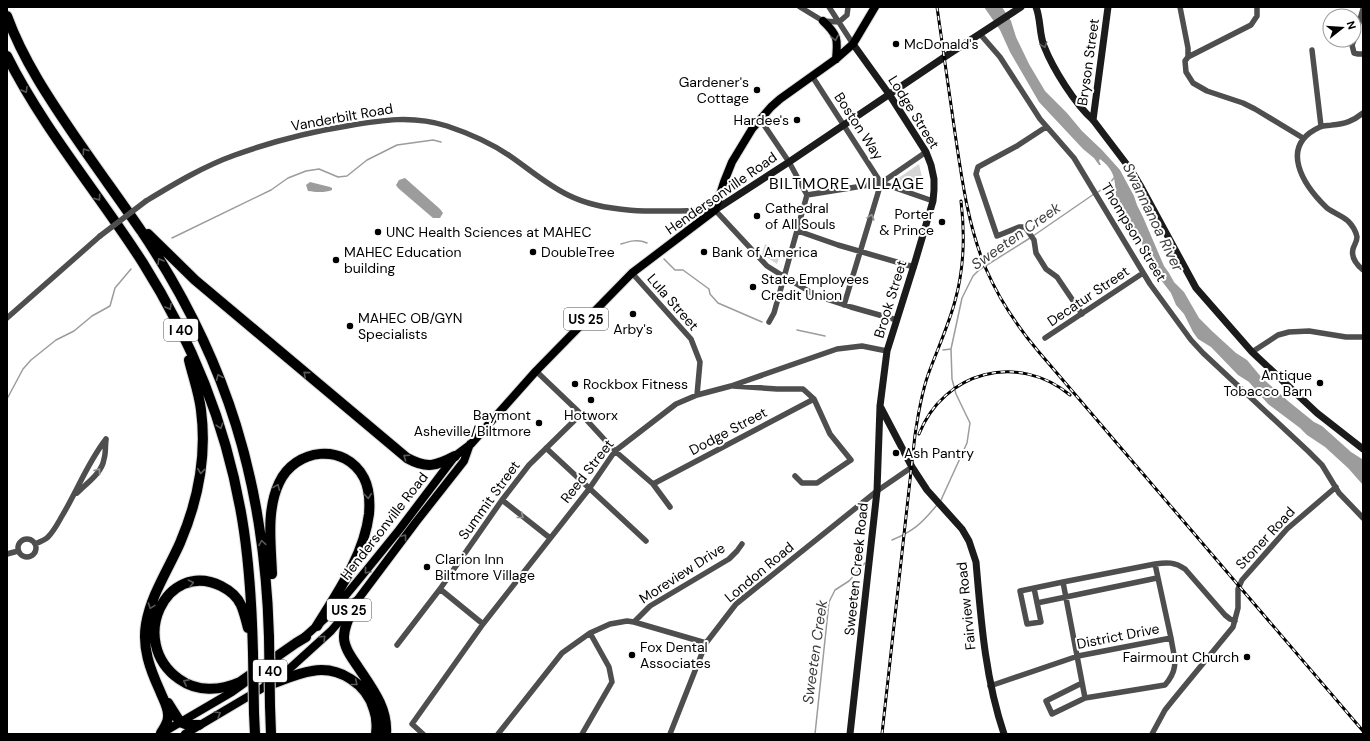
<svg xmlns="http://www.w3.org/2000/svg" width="1370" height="741" viewBox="0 0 1370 741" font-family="'DM Sans',sans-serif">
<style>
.green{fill:#d5d5d5}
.water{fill:#9c9c9c}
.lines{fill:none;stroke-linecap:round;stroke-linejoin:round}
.stream{stroke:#9c9c9c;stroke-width:1.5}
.primary-casing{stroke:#dbdbdb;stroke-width:10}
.highway-casing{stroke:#dbdbdb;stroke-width:12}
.street{stroke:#4e4e4e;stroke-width:5.5}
.secondary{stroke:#1b1b1b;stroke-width:7}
.primary{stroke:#000;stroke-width:8}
.highway{stroke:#000;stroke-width:10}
.rail-casing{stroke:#000;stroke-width:3}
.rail{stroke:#fff;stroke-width:1.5;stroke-dasharray:4.5;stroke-linecap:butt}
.highway-bridge-casing{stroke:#dbdbdb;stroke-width:12;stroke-linecap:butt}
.street-bridge{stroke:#4e4e4e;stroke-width:5.5}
.highway-bridge{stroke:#000;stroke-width:10}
.oneway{stroke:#595959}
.oneway2{stroke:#5f5f5f}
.oneway3{stroke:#959595}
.poi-dot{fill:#000;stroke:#fff;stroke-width:1.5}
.labels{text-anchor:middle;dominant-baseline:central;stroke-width:4;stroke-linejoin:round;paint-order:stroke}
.shield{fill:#fff;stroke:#4c4c4c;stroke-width:1}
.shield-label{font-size:13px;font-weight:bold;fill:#000}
.poi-label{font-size:14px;fill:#000;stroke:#fff;text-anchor:start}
.street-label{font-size:14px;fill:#000;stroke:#fff}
.water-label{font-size:15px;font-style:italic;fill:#3d3d3d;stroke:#fff}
.quarter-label{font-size:16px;letter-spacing:1px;fill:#000;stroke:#fff}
</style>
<rect width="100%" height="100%" fill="#fff"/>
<path class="green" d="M919,164L922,177V190L894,181Z
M765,244L781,253L777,264L762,254Z"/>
<path class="water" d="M984,7H1002L1011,21L1016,37L1029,64L1045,91L1067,113L1082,131L1102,150L1120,170L1134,196L1137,205L1143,217L1164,266L1169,273L1174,282L1184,292L1199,318L1213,332L1236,353L1247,360L1262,378L1288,401L1314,422L1322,426L1351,452L1362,459L1363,460V485L1348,468L1325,447L1307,435L1300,428L1268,404L1249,382L1238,375L1211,347L1198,339L1193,332L1184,314L1176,305L1171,293L1151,267L1149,256L1145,251L1141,241L1134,234C1135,223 1126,218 1121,210C1110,191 1123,176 1100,159L1099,161L1101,165H1099L1094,158L1083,149L1039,102L1010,52L1000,30Z
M405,178L440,209L443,213L440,218H433L398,188L396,185L399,180Z
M310,182L330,187L332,188V190C325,193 315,192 308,191L306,185Z"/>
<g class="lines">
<path class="stream" d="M1098,192L1108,185L1114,178
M1033,236L1094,194
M172,238L271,190L288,178L306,171L319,169L338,177L347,176L367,160L397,145L433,140L441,142
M621,244C630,241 638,239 647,243
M664,259L675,270H683L709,289L710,294L718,303L762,322
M797,330L825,336
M943,350L951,349
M7,399L23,369L31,360L56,340L74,331L92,316L110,306L115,288L131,269
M941,500L967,443L970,423L956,394L952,379L951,349L962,298L973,276L979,270L1030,238
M892,540C914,531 922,523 937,505
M815,734L829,602L835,590L849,581L865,563"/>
<defs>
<path id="primary" d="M823,21C838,35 838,39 836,59
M301,640L331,613L356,583L399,530L455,456L471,444L536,371L632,273L715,210L724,182L732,162L752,129L771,107L780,99L836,59L853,44L875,7
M162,733L232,692L246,682
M185,734L266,686L287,671L331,631L356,602L416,522L464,461L470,444"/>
<path id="highway" d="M7,16C23,60 50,100 76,138C98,170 120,200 142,232C227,359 265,484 269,637
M7,56C44,130 99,194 143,263C194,344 230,436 244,531C250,572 252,612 253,653
M148,234L195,280L407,458C427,469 436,466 455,456
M272,574C271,544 266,511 279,483C295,448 345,442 364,478C369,488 370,502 369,514C364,555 338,592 317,626
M356,602C351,613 344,625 344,637C344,648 352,658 358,667C372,688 388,708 386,734
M248,628C246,620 244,612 241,605C237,596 229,590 221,586C166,559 127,642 179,679C197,692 220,691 240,682L296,643L306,637
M266,686C281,681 297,673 312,671C339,666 367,684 374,710C377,718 377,726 376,734
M168,703L180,722L188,725H199
M270,706L271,734
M254,713L255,734
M161,733C164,728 168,723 168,717C169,708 163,699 160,691C150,669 142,648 146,624C151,595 168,570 180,543C198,501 207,456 201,410C199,393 193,377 189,360"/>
</defs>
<use href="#primary" class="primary-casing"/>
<use href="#highway" class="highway-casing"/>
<path class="street" d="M800,7L823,21L839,22L847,15L848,7
M829,7L853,44
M1180,7L1188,48V57L1185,61L1186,72L1193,83L1207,91L1243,103L1255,109L1303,138
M980,34L1000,57L1040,119L1074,158L1150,284L1191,340L1203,353L1308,451L1322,465L1339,493L1363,518
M1354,40L1363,9
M1354,40L1352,45L1354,53L1358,54H1363
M1312,50L1321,126
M1188,57L1251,25L1257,16V7
M812,76L881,183L844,305
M1363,113C1353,121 1345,124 1332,125C1329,126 1324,125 1320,127C1278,146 1303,185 1327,208C1334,213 1342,216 1348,221C1352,225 1356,232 1357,237C1357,242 1354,245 1353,249C1351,257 1357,265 1363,270
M760,119L789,162L807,195L774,313L769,322
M1046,127L1017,146L978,167L976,174L997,236L1019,227H1025L1034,240L1036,253L1046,269L1057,277L1082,314
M881,183L933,201
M807,195L881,183L926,152
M146,201C174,184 204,166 235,155C271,142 309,132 347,126C382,120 412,115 447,126C468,133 491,143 510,156C529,169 547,185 568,195C609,216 670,211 715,210L767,266L783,276L817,296L851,307L897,320
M798,231L838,245L914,267
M632,273L691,339L700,362L697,395
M7,318L100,236
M1045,338L1143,273
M1252,352L1278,335L1289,332L1309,331L1346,337H1363
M536,371L581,414L615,451L653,484L670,507
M733,386L777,389H803L814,399L830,434L851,460L817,483H802L795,476
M546,448L646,541
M653,484L814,399
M77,493C87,483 102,473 104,459C106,453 105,446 106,440
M502,500L550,538
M18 548a9 9 0 1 1 18 0a9 9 0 1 1-18 0Z
M35,544C40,542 45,540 48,537C54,531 58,523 62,516C77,491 88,462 106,439
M7,554L18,551
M1034,588L1041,622L1027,624L1020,591L1063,582
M440,589L483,624
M1037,603L1157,578
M634,622L650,606L729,559L737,551L742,544
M1171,638C1174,658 1180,668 1165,685L1085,698L1063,582L1155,564C1167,562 1175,562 1185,569L1225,615L1230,619L1235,621
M397,645L440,589L502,500L529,465L581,414
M1082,683L1046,701L1052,714L1085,698
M990,686L1078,656L1171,638L1155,564
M423,734L412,724L483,624L589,489L615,451L676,404L697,395L731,386L837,349L862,346L887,351
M498,734L562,653L590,633L610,624L627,621L634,622L706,643
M582,734L612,682L609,667L590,633
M670,734L706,643L736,604L877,491L912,467
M1152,734L1165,710L1173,700L1233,627L1238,608V589L1242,580L1287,529L1336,487"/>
<path class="secondary" d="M1036,7C1041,20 1039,33 1044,46C1053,69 1075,104 1093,120L1131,170L1140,185L1196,288L1252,352L1317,413L1363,449
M1093,120L1108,7
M715,210L789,162L949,54L1021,7
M880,406L912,467L927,490L962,529L969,541L976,562C981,620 985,678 1004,734
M850,734L877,491L880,406L887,351L915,262L933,201L934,190V179L931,165L926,152L889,94L853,44"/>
<use href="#primary" class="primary"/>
<use href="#highway" class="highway"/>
<defs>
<path id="rail" d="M937,7C943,49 949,91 955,133C962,180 968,226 986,269C999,299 1017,326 1038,351L1363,731
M919,434C944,371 1018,352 1070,395
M882,734L915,435C918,415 921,395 928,375C937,350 948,327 955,301C964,269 965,234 961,201"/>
</defs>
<use href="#rail" class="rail-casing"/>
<use href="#rail" class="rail"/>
<defs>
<path id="highway-bridge" d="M269,637L270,706
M253,653L254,713"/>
</defs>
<use href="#highway-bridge" class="highway-bridge-casing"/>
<path class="street-bridge" d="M100,236L146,201"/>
<use href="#highway-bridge" class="highway-bridge"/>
</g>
<defs><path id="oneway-chevron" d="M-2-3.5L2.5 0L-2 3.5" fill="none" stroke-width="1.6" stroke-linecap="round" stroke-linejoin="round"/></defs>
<g class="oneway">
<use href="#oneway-chevron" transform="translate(835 38) rotate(78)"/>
<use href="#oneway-chevron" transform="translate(25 90) rotate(60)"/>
<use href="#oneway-chevron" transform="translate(85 151) rotate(-125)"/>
<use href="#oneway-chevron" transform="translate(98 198) rotate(55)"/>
<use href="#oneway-chevron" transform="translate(160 261) rotate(-121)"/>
<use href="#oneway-chevron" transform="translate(169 307) rotate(61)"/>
<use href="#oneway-chevron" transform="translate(306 374) rotate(-140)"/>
<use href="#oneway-chevron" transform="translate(219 377) rotate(-112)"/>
<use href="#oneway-chevron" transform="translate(220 426) rotate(73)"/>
<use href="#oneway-chevron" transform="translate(406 457) rotate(-146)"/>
<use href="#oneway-chevron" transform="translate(201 471) rotate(96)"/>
<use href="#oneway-chevron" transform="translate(277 487) rotate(-68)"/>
<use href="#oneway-chevron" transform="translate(368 496) rotate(85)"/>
<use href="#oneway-chevron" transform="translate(404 537) rotate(-53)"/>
<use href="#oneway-chevron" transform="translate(262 543) rotate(-99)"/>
<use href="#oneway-chevron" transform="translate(367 571) rotate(130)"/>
<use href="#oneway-chevron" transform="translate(191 583) rotate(-14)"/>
<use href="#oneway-chevron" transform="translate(151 606) rotate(110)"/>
<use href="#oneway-chevron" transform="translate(323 638) rotate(-45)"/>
<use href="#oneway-chevron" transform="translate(186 682) rotate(-153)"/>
<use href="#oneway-chevron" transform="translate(355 683) rotate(39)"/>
<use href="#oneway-chevron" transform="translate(218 714) rotate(-31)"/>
</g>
<use class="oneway2" href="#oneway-chevron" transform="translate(1044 45) rotate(70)"/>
<g class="oneway3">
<use href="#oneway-chevron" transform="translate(871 217) rotate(-74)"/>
<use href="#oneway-chevron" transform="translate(98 471) rotate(-53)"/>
<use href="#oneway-chevron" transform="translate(521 516) rotate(39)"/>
</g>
<g class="poi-dot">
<circle cx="896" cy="44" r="4"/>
<circle cx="757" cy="90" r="4"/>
<circle cx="797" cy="120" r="4"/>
<circle cx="757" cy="216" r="4"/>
<circle cx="942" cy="222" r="4"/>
<circle cx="378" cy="232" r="4"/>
<circle cx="533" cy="252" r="4"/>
<circle cx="704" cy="252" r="4"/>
<circle cx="336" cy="260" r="4"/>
<circle cx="753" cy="287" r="4"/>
<circle cx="633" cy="314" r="4"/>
<circle cx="350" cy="326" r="4"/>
<circle cx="1320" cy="383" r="4"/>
<circle cx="575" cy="384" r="4"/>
<circle cx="591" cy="400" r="4"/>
<circle cx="539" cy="423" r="4"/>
<circle cx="896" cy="453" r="4"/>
<circle cx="427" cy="567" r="4"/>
<circle cx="632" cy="655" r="4"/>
<circle cx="1247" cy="657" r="4"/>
</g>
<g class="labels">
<g class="shield">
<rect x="564" y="308" width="44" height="22" rx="3"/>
<rect x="164" y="319" width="34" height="22" rx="3"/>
<rect x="327" y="599" width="44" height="22" rx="3"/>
<rect x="253" y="660" width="34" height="22" rx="3"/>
</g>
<g class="shield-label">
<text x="586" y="319">US 25</text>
<text x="181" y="330">I 40</text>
<text x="349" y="610">US 25</text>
<text x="270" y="671">I 40</text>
</g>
<g class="poi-label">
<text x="904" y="44">McDonald's</text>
<text x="749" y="82" text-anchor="end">Gardener's<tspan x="749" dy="16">Cottage</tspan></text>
<text x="789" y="120" text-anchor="end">Hardee's</text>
<text x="765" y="208">Cathedral<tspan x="765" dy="16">of All Souls</tspan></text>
<text x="934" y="214" text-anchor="end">Porter<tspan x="934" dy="16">&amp; Prince</tspan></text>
<text x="386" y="232">UNC Health Sciences at MAHEC</text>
<text x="344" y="252">MAHEC Education<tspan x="344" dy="16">building</tspan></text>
<text x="541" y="252">DoubleTree</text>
<text x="712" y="252">Bank of America</text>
<text x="761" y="279">State Employees<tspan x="761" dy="16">Credit Union</tspan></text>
<text x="358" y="318">MAHEC OB/GYN<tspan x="358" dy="16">Specialists</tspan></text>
<text x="633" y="329" text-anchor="middle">Arby's</text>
<text x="1312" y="375" text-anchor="end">Antique<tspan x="1312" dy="16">Tobacco Barn</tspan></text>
<text x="583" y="384">Rockbox Fitness</text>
<text x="531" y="415" text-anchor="end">Baymont<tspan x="531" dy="16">Asheville/Biltmore</tspan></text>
<text x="591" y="415" text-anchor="middle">Hotworx</text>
<text x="904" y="453">Ash Pantry</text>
<text x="435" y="559">Clarion Inn<tspan x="435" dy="16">Biltmore Village</tspan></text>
<text x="640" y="647">Fox Dental<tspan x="640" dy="16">Associates</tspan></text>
<text x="1239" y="657" text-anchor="end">Fairmount Church</text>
</g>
<g class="street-label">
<text transform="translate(1088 62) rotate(-82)">Bryson Street</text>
<text transform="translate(914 112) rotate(58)">Lodge Street</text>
<text transform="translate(342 117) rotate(-10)">Vanderbilt Road</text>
<text transform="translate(859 126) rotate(57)">Boston Way</text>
<text transform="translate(721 193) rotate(-35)">Hendersonville Road</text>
<text transform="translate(1134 232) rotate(59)">Thompson Street</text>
<text transform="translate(1088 296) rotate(-34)">Decatur Street</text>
<text transform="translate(890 299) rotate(-73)">Brook Street</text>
<text transform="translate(673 302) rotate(49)">Lula Street</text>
<text transform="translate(728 431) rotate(-28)">Dodge Street</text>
<text transform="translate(587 471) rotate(-52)">Reed Street</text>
<text transform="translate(489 500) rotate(-54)">Summit Street</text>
<text transform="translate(384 526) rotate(-52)">Hendersonville Road</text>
<text transform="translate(1265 538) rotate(-47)">Stoner Road</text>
<text transform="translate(856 569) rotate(-84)">Sweeten Creek Road</text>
<text transform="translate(759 572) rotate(-40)">London Road</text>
<text transform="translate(682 573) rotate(-33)">Moreview Drive</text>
<text transform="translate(966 606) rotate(-96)">Fairview Road</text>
<text transform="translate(1118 636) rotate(-11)">District Drive</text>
</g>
<g class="water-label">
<text transform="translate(1153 217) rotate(64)">Swannanoa River</text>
<text transform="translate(1016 236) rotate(-35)">Sweeten Creek</text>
<text transform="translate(815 652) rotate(-82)">Sweeten Creek</text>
</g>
<g class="quarter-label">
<text x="847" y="183">BILTMORE VILLAGE</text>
</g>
</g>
<rect width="1370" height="741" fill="none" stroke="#000000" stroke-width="16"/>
<g transform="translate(1342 28) rotate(73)"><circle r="19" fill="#ffffff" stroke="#999999"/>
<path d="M0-3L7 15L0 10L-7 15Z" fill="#000000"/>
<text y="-6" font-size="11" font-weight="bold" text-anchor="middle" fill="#000000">N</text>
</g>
</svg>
